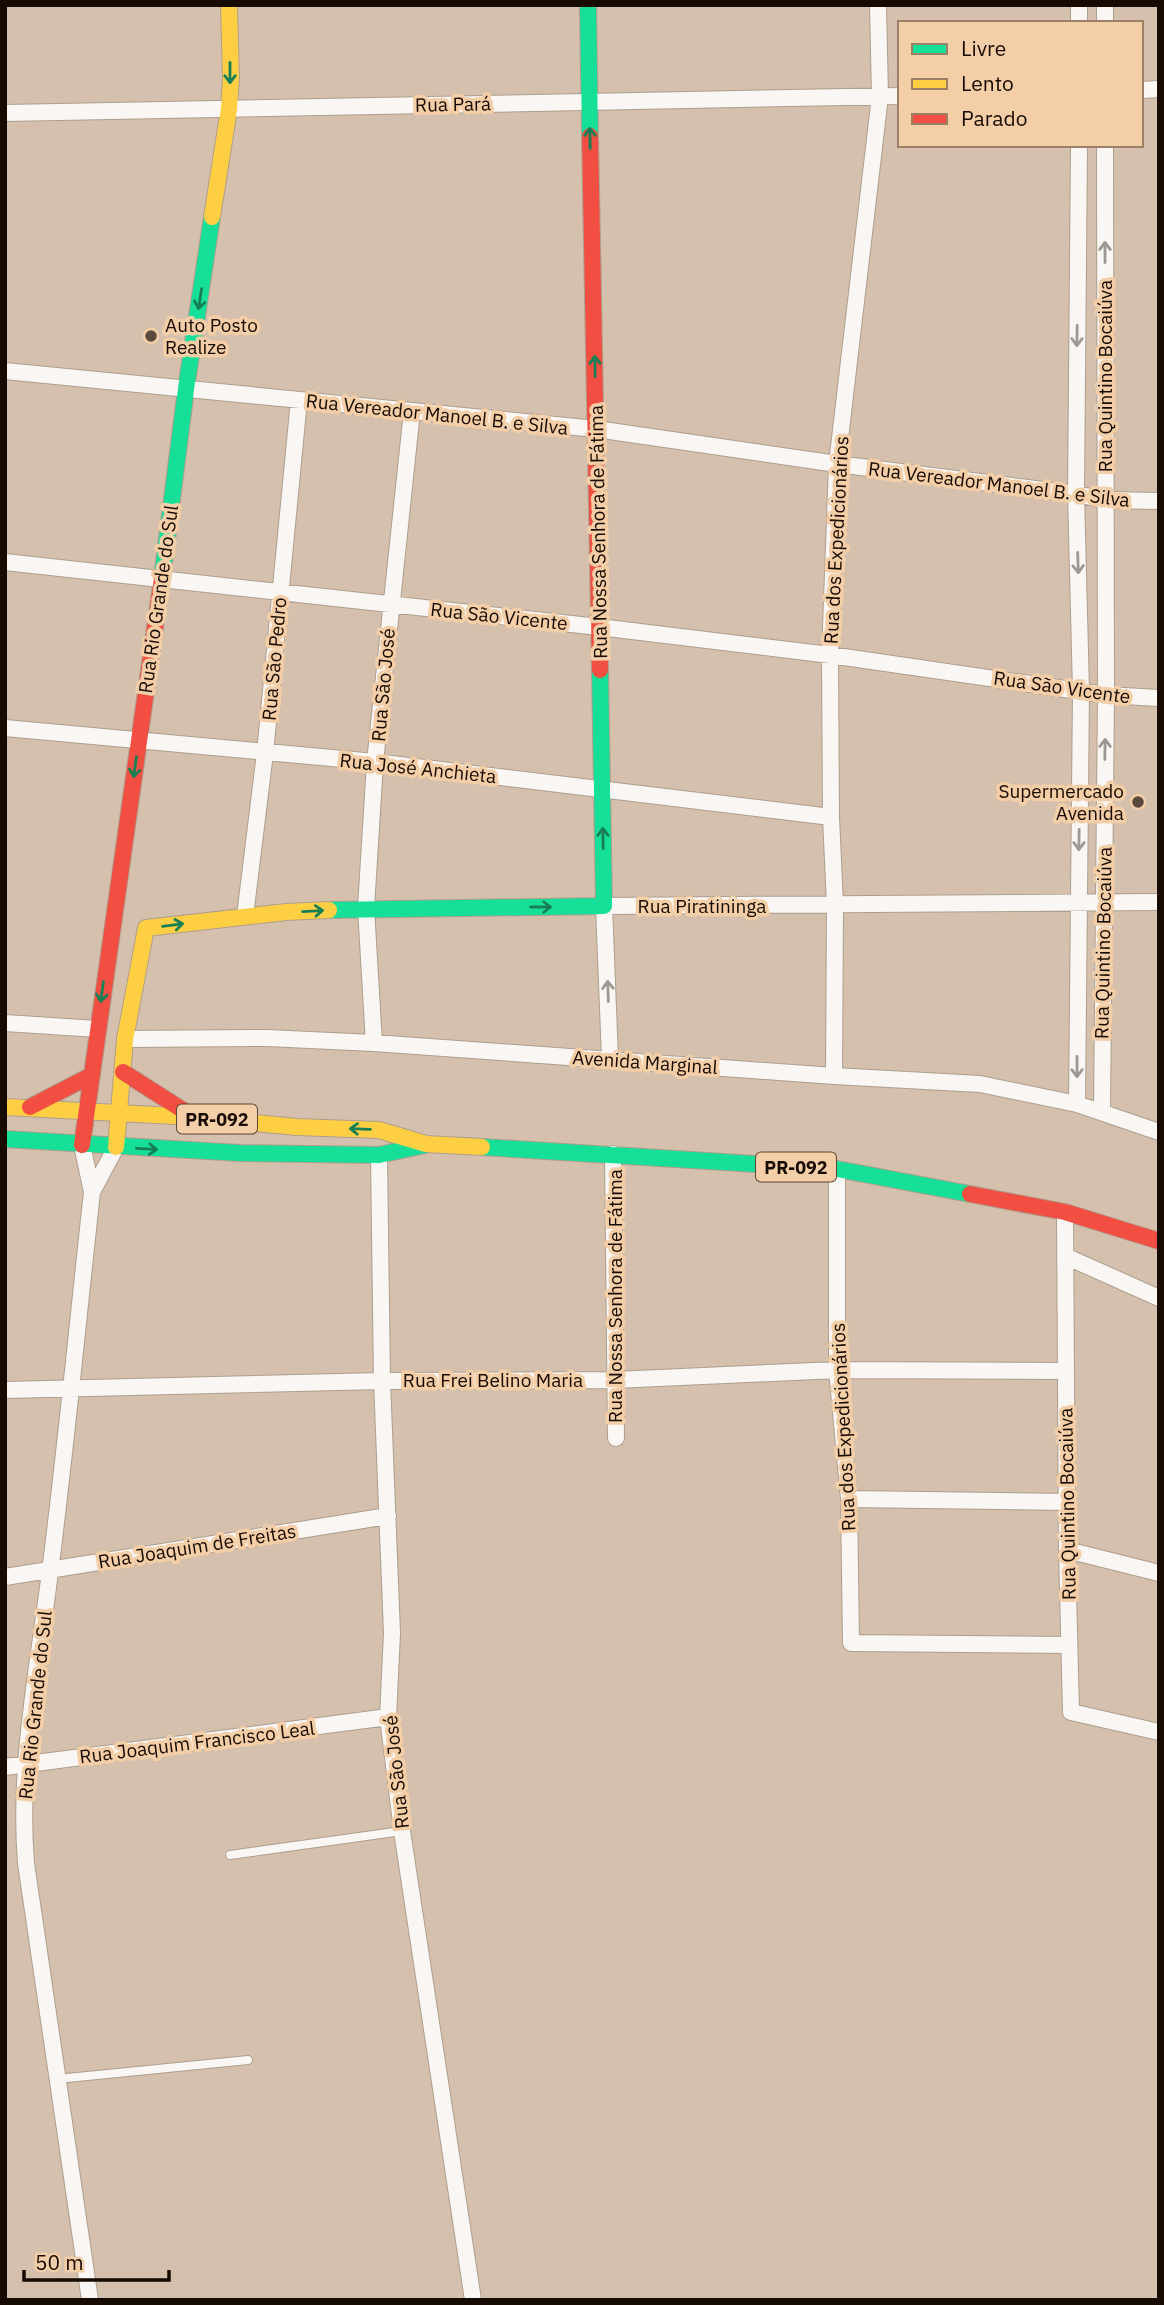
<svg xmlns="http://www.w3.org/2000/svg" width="1164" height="2305" viewBox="0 0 1164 2305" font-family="'IBM Plex Sans',sans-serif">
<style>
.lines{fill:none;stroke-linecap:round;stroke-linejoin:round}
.lane-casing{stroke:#ae9e8e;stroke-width:10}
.street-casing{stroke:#ae9e8e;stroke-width:18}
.fast-casing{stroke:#ae9e8e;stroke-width:18}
.slow-casing{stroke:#ae9e8e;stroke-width:18}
.jam-casing{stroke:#ae9e8e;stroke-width:18}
.lane{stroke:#f9f6f3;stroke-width:8}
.street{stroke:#f9f6f3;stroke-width:16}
.fast{stroke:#16e098;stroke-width:16}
.slow{stroke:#ffcf43;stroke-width:16}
.jam{stroke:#f24e42;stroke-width:16}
.oneway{stroke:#168054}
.oneway2{stroke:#9f9892}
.poi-dot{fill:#594a3d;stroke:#f3cea7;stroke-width:2.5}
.labels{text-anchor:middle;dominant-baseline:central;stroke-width:7;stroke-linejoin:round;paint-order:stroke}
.shield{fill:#f3cea7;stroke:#594533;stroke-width:2}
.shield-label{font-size:18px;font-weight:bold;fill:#170a01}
.street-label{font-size:19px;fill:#170a01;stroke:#f3cea7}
.poi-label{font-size:19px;fill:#170a01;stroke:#f3cea7;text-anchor:start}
</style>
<rect width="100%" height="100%" fill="#d4c0ac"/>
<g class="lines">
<defs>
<path id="lane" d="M230,1855L402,1831
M57,2079L248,2060"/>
<path id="street" d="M1079,5V23
M1105,23V5
M1141,90L1159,89
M5,113L900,96
M5,371L596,429L837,464L1076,494L1105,500L1159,501
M5,562L599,627L830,655L1106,695L1159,698
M5,728L375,762L831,817
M245,916L265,753L299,400
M5,1023L97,1029
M125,1039L267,1038L374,1043L834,1076L980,1084L1077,1104L1159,1132
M374,1043L366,908L375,762L412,411
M610,1059L604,906L1159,902
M834,1076L835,905L831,817L830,655L837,464L880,96L878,5
M1077,1104L1081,691L1076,494L1079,145
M1102,1111L1106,695L1105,145
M82,1145L92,1192C78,1319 66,1446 50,1572C38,1668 18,1766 26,1863L90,2300
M613,1154L616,1438
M379,1155L382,1381L392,1633L388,1717L402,1831L473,2300
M837,1169V1370L849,1499L851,1643L1068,1645
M92,1192L116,1147
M1065,1212L1067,1550L1071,1712L1159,1732
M1065,1256L1159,1298
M5,1390L382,1381L615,1380L837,1370L1065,1371
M849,1499L1068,1502
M1067,1550L1159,1573
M5,1577L388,1516
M5,1767L388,1717"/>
<path id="fast" d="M588,5L590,136
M162,578L186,389L212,217
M329,910L604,906L600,670
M5,1139L240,1153L379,1155L425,1145
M482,1147L837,1169L970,1194"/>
<path id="slow" d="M212,217L229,109L231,79L229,5
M5,1107L193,1117L297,1127L379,1130L426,1144L482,1147
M116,1147L125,1039L146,928L286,912L329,910"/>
<path id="jam" d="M590,136L600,670
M123,1072L192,1116
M30,1107L92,1075
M82,1145L162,578
M970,1194L1065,1212L1159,1241"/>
</defs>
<use href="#lane" class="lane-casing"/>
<use href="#street" class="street-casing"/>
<use href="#fast" class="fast-casing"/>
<use href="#slow" class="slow-casing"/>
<use href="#jam" class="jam-casing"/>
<use href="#lane" class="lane"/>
<use href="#street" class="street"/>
<use href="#fast" class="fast"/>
<use href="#slow" class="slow"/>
<use href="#jam" class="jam"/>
</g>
<defs><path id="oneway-shaft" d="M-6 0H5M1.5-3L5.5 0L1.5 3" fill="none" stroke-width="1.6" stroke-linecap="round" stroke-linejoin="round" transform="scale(1.75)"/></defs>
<g class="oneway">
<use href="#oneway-shaft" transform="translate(230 73) rotate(90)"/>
<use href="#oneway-shaft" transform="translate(590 138) rotate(-91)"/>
<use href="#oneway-shaft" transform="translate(200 299) rotate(99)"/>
<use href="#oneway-shaft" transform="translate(595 366) rotate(-91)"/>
<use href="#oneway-shaft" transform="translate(135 767) rotate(98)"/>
<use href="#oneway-shaft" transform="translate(603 838) rotate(-91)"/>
<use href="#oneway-shaft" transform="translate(541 907)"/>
<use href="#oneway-shaft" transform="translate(313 911) rotate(-3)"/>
<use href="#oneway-shaft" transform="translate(173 925) rotate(-7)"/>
<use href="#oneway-shaft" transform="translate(102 992) rotate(98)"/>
<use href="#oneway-shaft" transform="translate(360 1129) rotate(-178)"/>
<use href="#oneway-shaft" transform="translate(147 1149) rotate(3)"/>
</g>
<g class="oneway2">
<use href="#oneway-shaft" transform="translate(1105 252) rotate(-90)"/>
<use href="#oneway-shaft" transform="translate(1077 336) rotate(91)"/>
<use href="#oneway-shaft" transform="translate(1078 563) rotate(88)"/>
<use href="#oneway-shaft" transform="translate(1105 749) rotate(-89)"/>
<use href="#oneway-shaft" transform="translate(1079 840) rotate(91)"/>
<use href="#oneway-shaft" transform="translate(608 991) rotate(-92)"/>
<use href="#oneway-shaft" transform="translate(1077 1067) rotate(90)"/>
</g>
<g class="poi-dot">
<circle cx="151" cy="336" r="7"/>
<circle cx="1138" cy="802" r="7"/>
</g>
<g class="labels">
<g class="shield">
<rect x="177" y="1104.5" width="80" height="29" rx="5"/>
<rect x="756" y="1152.5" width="80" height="29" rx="5"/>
</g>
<g class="shield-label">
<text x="217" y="1119">PR-092</text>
<text x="796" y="1167">PR-092</text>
</g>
<g class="street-label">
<text transform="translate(453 104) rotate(-1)">Rua Pará</text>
<text transform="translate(1105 376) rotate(-90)">Rua Quintino Bocaiúva</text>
<text transform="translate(437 414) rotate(6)">Rua Vereador Manoel B. e Silva</text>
<text transform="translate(999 484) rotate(7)">Rua Vereador Manoel B. e Silva</text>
<text transform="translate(598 532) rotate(-91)">Rua Nossa Senhora de Fátima</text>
<text transform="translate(836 540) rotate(-87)">Rua dos Expedicionários</text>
<text transform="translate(158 599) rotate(-82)">Rua Rio Grande do Sul</text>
<text transform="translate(499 616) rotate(6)">Rua São Vicente</text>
<text transform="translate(274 659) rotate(-85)">Rua São Pedro</text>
<text transform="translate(383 685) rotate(-85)">Rua São José</text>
<text transform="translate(1062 687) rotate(8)">Rua São Vicente</text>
<text transform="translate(418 768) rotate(6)">Rua José Anchieta</text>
<text x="702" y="906">Rua Piratininga</text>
<text transform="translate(1103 943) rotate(-89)">Rua Quintino Bocaiúva</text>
<text transform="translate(645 1062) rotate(4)">Avenida Marginal</text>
<text transform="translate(615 1296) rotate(-90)">Rua Nossa Senhora de Fátima</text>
<text x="493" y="1380">Rua Frei Belino Maria</text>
<text transform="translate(843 1427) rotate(-93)">Rua dos Expedicionários</text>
<text transform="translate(1067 1504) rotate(-91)">Rua Quintino Bocaiúva</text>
<text transform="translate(197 1546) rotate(-9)">Rua Joaquim de Freitas</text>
<text transform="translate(35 1705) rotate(-84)">Rua Rio Grande do Sul</text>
<text transform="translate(197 1742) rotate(-7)">Rua Joaquim Francisco Leal</text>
<text transform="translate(396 1772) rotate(-96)">Rua São José</text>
</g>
<g class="poi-label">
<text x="165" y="325">Auto Posto<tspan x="165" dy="22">Realize</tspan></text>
<text x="1124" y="791" text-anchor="end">Supermercado<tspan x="1124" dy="22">Avenida</tspan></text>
</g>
</g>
<rect width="1164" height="2305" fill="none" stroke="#170a01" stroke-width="14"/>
<rect x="898" y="21" width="245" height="126" fill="#f3cea7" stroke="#9b8065" stroke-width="2"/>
<rect x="912" y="44" width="35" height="10" fill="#16e098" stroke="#9b8065" stroke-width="2"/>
<text x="961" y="56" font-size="21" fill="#170a01">Livre</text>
<rect x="912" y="79" width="35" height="10" fill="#ffcf43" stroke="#9b8065" stroke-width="2"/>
<text x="961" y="91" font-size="21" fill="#170a01">Lento</text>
<rect x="912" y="114" width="35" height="10" fill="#f24e42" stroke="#9b8065" stroke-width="2"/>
<text x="961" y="126" font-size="21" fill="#170a01">Parado</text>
<path d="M24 2270v10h145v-10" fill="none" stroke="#170a01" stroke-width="3.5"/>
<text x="35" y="2270" font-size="21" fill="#170a01" stroke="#f3cea7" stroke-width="5" paint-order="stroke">50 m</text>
</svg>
